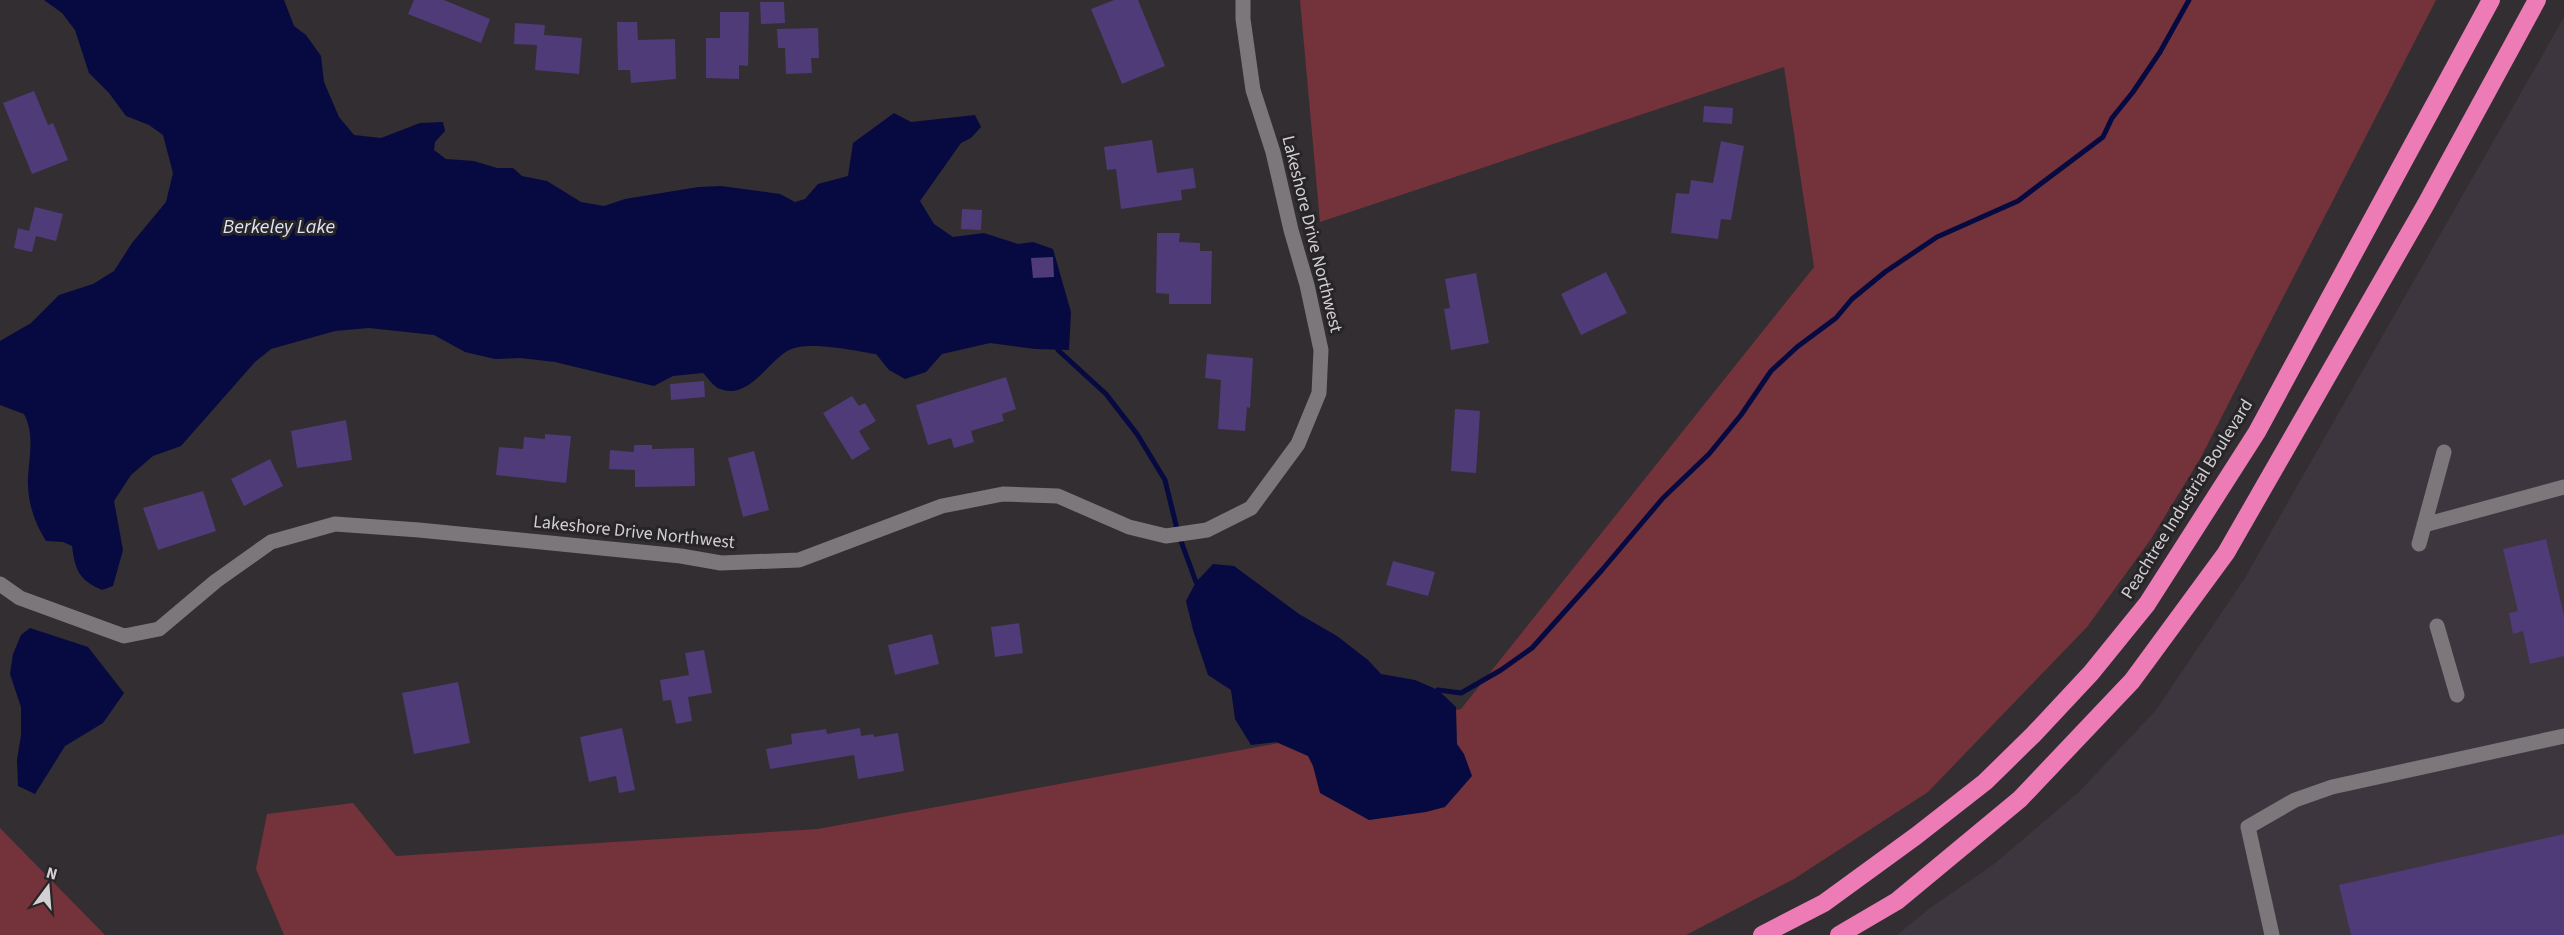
<svg xmlns="http://www.w3.org/2000/svg" width="2564" height="935" viewBox="0 0 2564 935" font-family="'Source Sans 3',sans-serif">
<style>
.built{fill:#3e363e}
.green{fill:#74333a}
.water{fill:#070a40}
.lines{fill:none;stroke-linecap:round;stroke-linejoin:round}
.stream{stroke:#070a40;stroke-width:5}
.building{fill:#4f3b77}
.minor{stroke:#7b777b;stroke-width:15}
.highway{stroke:#ec7bb6;stroke-width:18}
.labels{text-anchor:middle;dominant-baseline:central;stroke-width:6;stroke-linejoin:round;paint-order:stroke}
.street-label{font-size:18px;fill:#d2d0d3;stroke:#282528}
.water-label{font-size:20px;font-style:italic;fill:#dee4f6;stroke:#282528}
</style>
<rect width="100%" height="100%" fill="#322e32"/>
<path class="built" d="M2564,17V935H1897L1930,908L1994,864L2079,792L2156,710L2243,581Z"/>
<path class="green" d="M1300,0H2436L2200,459L2151,539L2087,627L1928,792L1794,879L1686,935H284L256,869L267,814L353,803L396,856L818,829L1461,709L1814,267L1784,67L1320,222Z
M0,828L105,935H0Z"/>
<path class="water" d="M44,0H284L294,26L306,35L321,56L324,82L339,117L354,135L381,138L420,123L443,122L445,131L435,142L434,150L446,159L474,161L497,168H513L522,176L547,181L581,202L604,206L625,199L698,187L721,186L780,194L795,202L805,199L818,184L848,176L853,143L894,113L911,122L975,115L981,127L971,138L961,143L920,201L934,224L953,237L984,233L1018,244L1033,242L1053,249L1071,312L1069,350L1035,349L990,343L942,354L926,372L905,379L889,370L876,354C856,351 807,340 789,350C768,361 749,400 720,389C714,387 708,378 703,373L673,376L654,386L555,362L520,358L495,359L465,352L434,335L369,328L335,331L271,349L255,362L181,446L153,456L131,475L114,501L123,550L113,586L102,590C79,580 75,570 72,546L63,542L46,541C34,522 27,501 28,478C29,456 35,435 24,414L0,405V341L31,323L59,295L93,284L114,271L132,243L166,202L173,173L163,135L149,125L126,116L109,93L89,73L75,30L62,13Z
M1213,564L1234,566L1299,614L1337,636L1368,660L1381,674L1415,680L1438,690L1456,707L1457,744L1464,754L1472,776L1445,807L1426,812L1369,820L1320,793L1313,766L1308,756L1276,742L1251,745L1235,719L1231,690L1208,675L1193,630L1186,601L1196,582Z
M30,628L88,647L124,693L103,723L65,746L35,794L18,786L17,760L21,735V707L10,674L13,654L21,635Z"/>
<g class="lines">
<path class="stream" d="M1058,350L1106,394L1137,434L1165,480L1178,533L1196,582
M1438,690L1461,693L1501,670L1532,648L1602,570L1663,498L1709,454L1741,415L1771,371L1797,347L1836,318L1852,299L1885,272L1937,237L2018,201L2103,137L2112,118L2133,92L2160,52L2189,0"/>
</g>
<path class="building" d="M414,0H444L490,19L481,43L408,14Z
M1114,0H1138L1165,66L1122,84L1091,9Z
M760,2H784L785,23L761,24Z
M720,12H749L748,66L739,65V79L706,78V38H720Z
M617,22H637L638,40L675,39L676,79L631,83L630,70H618Z
M515,23L545,25L544,35L582,38L579,74L535,70L537,45L514,44Z
M818,28L819,58H811L812,73L786,74L785,48H778L777,29Z
M34,91L48,125L53,123L68,160L32,174L3,103Z
M1704,106L1733,108L1732,124L1703,122Z
M1152,140L1157,173L1193,168L1196,188L1181,190L1182,200L1121,209L1116,169L1107,170L1104,147Z
M1721,141L1744,146L1731,220L1721,219L1718,239L1671,233L1676,193L1689,194L1691,180L1713,183Z
M35,207L63,214L56,241L36,236L32,252L14,248L18,228L29,231Z
M962,209L982,210L981,230L961,229Z
M1157,233H1180L1179,242L1200,243V251H1212L1211,304H1169V294L1156,293Z
M1053,257L1054,277L1033,278L1031,258Z
M1606,272L1627,313L1581,335L1561,294Z
M1476,273L1489,343L1451,350L1444,309L1450,308L1445,279Z
M1207,354L1253,358L1250,408L1247,407L1245,431L1218,429L1221,380L1205,378Z
M1006,377L1016,409L1002,414L1004,421L971,431L974,442L954,448L951,438L928,445L916,405Z
M704,381L705,397L671,400L670,384Z
M852,396L859,406L865,403L876,421L859,431L870,449L852,460L823,413Z
M1455,409L1480,411L1476,473L1451,471Z
M346,420L352,460L297,468L291,431Z
M545,434L571,436L566,483L496,475L499,447L523,449L524,437L545,439Z
M634,445H652V449L694,448L695,486L635,487V470L609,469L610,450L634,452Z
M754,451L769,510L743,517L728,458Z
M270,459L283,486L244,506L231,479Z
M203,491L216,531L158,550L143,508Z
M2546,539L2564,616V656L2530,664L2523,631L2513,634L2509,613L2518,611L2503,549Z
M1393,561L1435,572L1428,596L1386,585Z
M1019,623L1023,653L995,657L991,627Z
M932,634L939,664L895,675L888,645Z
M704,650L712,693L688,697L692,721L676,724L671,700L663,701L660,680L689,675L685,653Z
M458,682L470,743L414,754L402,693Z
M622,728L635,790L619,793L616,776L589,782L580,737Z
M860,728L861,736L873,734L874,737L898,733L904,771L858,779L854,755L770,769L766,749L792,744L791,734L826,729L827,734Z
M2564,834V935H2351L2339,885Z"/>
<g class="lines">
<path class="minor" d="M2424,525L2564,487
M2419,544L2444,452
M0,584L20,598L124,636L159,629L216,581L271,542L335,524L419,530L681,556L721,563L799,560L942,506L1003,494L1058,496L1129,527L1166,536L1207,530L1251,508L1298,444L1319,393L1321,350L1307,285L1291,230L1273,152L1253,90L1243,19V0
M2437,626L2457,695
M2272,935L2248,827L2295,800L2332,787L2564,736"/>
<path class="highway" d="M1762,935L1824,903L1916,836L1985,782L2033,735L2091,673L2147,604L2257,432L2491,0
M1839,935L1897,901L2020,799L2132,681L2226,553L2426,204L2537,0"/>
</g>
<g class="labels">
<g class="street-label">
<text transform="translate(1312 234) rotate(76)">Lakeshore Drive Northwest</text>
<text transform="translate(2187 499) rotate(-58)">Peachtree Industrial Boulevard</text>
<text transform="translate(634 532) rotate(6)">Lakeshore Drive Northwest</text>
</g>
<g class="water-label">
<text x="279" y="227">Berkeley Lake</text>
</g>
</g>
<g transform="translate(48 887) rotate(16)" stroke="#282528" stroke-width="4.5" paint-order="stroke">
<path d="M0-4.5L10 22L0 15L-10 22Z" fill="#d2d0d3"/>
<text y="-9" font-size="16" font-weight="bold" text-anchor="middle" fill="#d2d0d3">N</text>
</g>
</svg>
